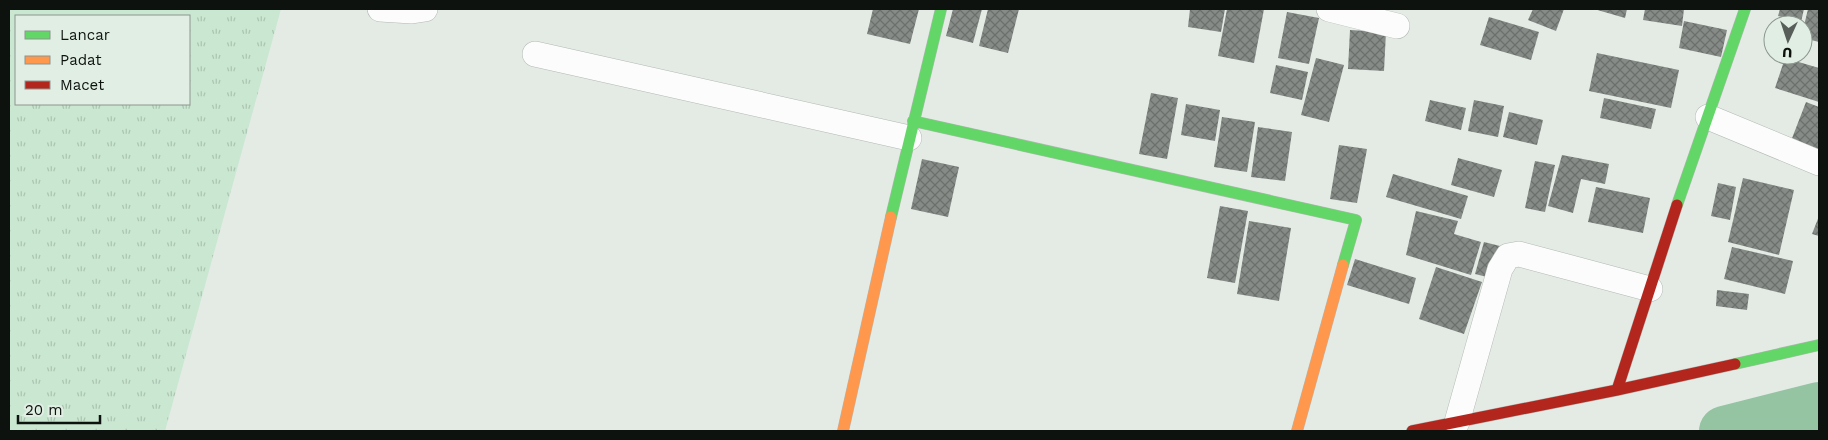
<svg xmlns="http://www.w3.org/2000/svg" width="1828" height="440" viewBox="0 0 1828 440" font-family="'Work Sans',sans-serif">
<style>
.grass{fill:url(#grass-tufts);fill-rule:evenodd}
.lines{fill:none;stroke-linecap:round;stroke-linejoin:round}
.river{stroke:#94c4a1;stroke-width:50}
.building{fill:url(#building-cross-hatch)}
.street-casing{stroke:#b3b8b4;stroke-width:26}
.fast-casing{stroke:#b3b8b4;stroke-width:12}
.slow-casing{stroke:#b3b8b4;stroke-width:12}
.jam-casing{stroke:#b3b8b4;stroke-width:12}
.street{stroke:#fbfcfb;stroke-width:25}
.fast{stroke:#63d668;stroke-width:11}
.slow{stroke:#ff974d;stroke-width:11}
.jam{stroke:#b3261e;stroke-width:11}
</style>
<defs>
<pattern id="grass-tufts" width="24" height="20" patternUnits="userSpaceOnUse" patternTransform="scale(1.25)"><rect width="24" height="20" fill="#cae7d1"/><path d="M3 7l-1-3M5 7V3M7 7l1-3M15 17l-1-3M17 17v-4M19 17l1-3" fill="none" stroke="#acc5b2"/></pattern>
<pattern id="building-cross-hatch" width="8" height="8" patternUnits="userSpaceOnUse" patternTransform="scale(1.25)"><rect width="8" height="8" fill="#868b87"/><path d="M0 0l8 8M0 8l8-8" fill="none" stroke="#6c706d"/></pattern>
</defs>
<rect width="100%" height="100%" fill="#e4ebe5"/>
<path class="grass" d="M9,9H281L165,431H9ZM16,16H189V104H16Z"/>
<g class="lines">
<path class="river" d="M1724,431L1819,407"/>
</g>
<path class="building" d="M873,9H919L910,44L867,34Z
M953,9H982L973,43L946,36Z
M988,9H1019L1008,53L979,46Z
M1190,9H1225L1221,32L1188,27Z
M1227,9H1264L1254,63L1218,56Z
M1533,9H1564L1556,31L1528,20Z
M1594,9H1627L1625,18Z
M1645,9H1684L1682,26L1643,20Z
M1780,9H1804L1801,22L1778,16Z
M1808,9L1819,10V42L1803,38V30Z
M1287,12L1319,18L1309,64L1278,58Z
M1489,17L1539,32L1531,60L1480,45Z
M1684,21L1727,30L1721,57L1679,48Z
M1350,30L1386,32L1384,71L1348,69Z
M1597,53L1679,70L1671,108L1589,91Z
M1316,58L1344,65L1329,122L1301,115Z
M1785,58L1819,68V102L1775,88Z
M1276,65L1308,72L1302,100L1270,93Z
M1151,93L1178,98L1167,159L1139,154Z
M1604,98L1656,109L1651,129L1600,118Z
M1430,100L1466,108L1461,130L1425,121Z
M1474,100L1504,106L1498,137L1468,131Z
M1806,102L1819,107V158L1789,146Z
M1186,104L1220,110L1215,141L1181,135Z
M1509,112L1543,120L1537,145L1503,137Z
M1222,117L1255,122L1247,172L1214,167Z
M1258,127L1292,132L1285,181L1251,177Z
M1339,145L1367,149L1357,203L1330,199Z
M1562,155L1609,164L1605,184L1581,179L1573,213L1548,206Z
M1458,158L1502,170L1494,197L1451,185Z
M922,159L959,167L948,217L911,209Z
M1535,161L1555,165L1545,212L1525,208Z
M1393,174L1468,196L1461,219L1386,197Z
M1743,178L1794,190L1779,255L1728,242Z
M1718,183L1736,187L1730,220L1711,216Z
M1596,187L1650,198L1643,233L1588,222Z
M1220,206L1248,211L1235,283L1207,278Z
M1416,211L1458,221L1454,234L1481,242L1471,275L1406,255Z
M1819,216V236L1812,234Z
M1249,221L1291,228L1279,301L1237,294Z
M1484,242L1500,246L1491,278L1475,274Z
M1732,247L1793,261L1785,294L1724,279Z
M1355,259L1416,278L1409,304L1347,285Z
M1436,267L1482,282L1464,334L1419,319Z
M1717,290L1749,294L1747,310L1716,306Z"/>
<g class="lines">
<defs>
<path id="street" d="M380,9L412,11L425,9
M1329,9L1397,26
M535,54L909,138
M1708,117L1819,163
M1457,422L1500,269L1508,256L1519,254L1650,289"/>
<path id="fast" d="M913,121L1356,220L1343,265
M1677,205L1745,9
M891,217L941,9
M1735,364L1819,345"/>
<path id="slow" d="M843,431L891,217
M1297,431L1343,265"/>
<path id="jam" d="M1617,390L1677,205
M1412,431L1617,390L1735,364"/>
</defs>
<use href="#street" class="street-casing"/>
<use href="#fast" class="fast-casing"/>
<use href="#slow" class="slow-casing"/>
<use href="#jam" class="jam-casing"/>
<use href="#street" class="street"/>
<use href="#fast" class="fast"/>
<use href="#slow" class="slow"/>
<use href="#jam" class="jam"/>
</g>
<rect width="1828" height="440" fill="none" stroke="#0d120e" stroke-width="20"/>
<rect x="15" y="15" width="175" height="90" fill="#e1eee4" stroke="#8c968e"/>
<rect x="25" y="31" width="25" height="8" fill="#63d668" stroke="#8c968e"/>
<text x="60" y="40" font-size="15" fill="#0d120e">Lancar</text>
<rect x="25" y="56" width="25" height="8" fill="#ff974d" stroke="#8c968e"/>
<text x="60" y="65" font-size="15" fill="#0d120e">Padat</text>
<rect x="25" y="81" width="25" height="8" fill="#b3261e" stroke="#8c968e"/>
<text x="60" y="90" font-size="15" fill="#0d120e">Macet</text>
<g transform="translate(1788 40) rotate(183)"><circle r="24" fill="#e1eee4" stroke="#8c968e"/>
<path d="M0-4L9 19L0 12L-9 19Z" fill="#585e59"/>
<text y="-8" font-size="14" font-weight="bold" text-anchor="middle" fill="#0d120e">U</text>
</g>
<path d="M18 415v8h82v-8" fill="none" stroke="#0d120e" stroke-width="2.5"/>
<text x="25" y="415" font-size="15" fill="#0d120e" stroke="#e1eee4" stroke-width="4" paint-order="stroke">20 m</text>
</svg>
